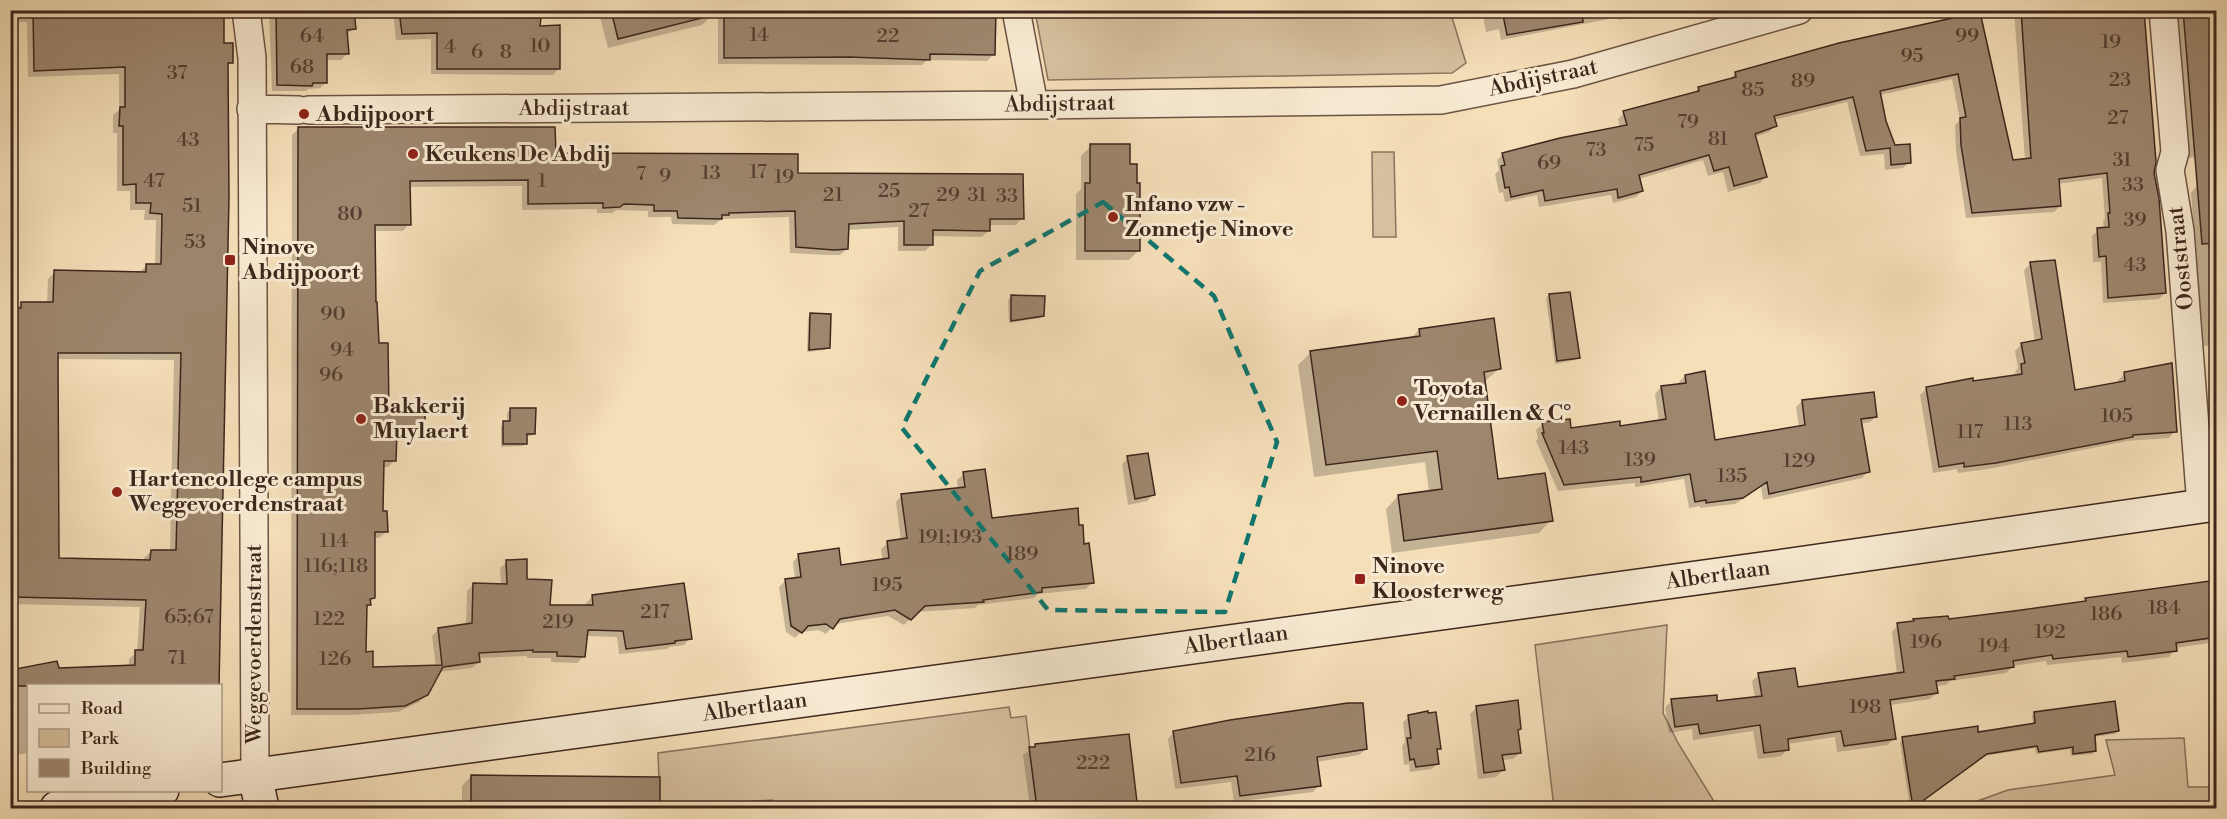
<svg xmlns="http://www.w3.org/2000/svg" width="2227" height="819" viewBox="0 0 2227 819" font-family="'Libre Bodoni',serif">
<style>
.green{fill:#d6c09e;stroke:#8a735d;stroke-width:1.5}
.shadow{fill:#0003;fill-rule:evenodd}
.building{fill:#9d866e;stroke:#3d261c;stroke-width:1.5;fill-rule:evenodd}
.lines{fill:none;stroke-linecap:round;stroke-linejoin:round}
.street-casing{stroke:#6b5443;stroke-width:30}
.secondary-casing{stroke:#3d261c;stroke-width:36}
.street{stroke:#f8ead2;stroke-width:27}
.secondary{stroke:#f8ead2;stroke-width:33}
.marked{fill:none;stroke:#0f766e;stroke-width:4.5;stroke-dasharray:12 8;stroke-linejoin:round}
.poi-dot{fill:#8f2418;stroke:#f8ead2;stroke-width:2}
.labels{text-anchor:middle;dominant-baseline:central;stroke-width:6;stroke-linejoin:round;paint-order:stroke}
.number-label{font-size:20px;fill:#553e30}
.street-label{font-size:22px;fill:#3d261c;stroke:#f8ead2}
.poi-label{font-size:22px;font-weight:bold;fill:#3d261c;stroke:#f8ead2;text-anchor:start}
</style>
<rect width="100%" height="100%" fill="#f5dfb9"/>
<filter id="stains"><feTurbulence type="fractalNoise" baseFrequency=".00333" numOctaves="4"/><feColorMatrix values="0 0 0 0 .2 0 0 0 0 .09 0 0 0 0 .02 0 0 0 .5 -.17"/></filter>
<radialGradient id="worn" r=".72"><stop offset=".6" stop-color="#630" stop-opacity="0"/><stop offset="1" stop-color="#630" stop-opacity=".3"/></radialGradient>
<path class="green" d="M1035,11H1450L1466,63L1452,73L1048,80Z
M1372,152H1394L1396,237H1373Z
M1667,625L1663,713L1678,743L1715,803L1722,808H1554L1535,645Z
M1009,707L1011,718L1026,716L1037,808H773L772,800L694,805V808H660L658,753Z
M2184,738L2188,787H2216V808H1958L2008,790L2115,775L2106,740Z"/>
<path class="shadow" d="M10,10H222V45L231,62L227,67L217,685H223L220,693V686H28V753L10,756V690L15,686L58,669L129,667V659L137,652L140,607L10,604V309H16L22,303L47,304L48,279L55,272H140L147,265H155L156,220H144L145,210H130V191H117V133H113V115L119,110V74L28,77L27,22H10ZM56,359L174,360L170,551H151L144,558V561L57,559Z
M269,10H353L354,28L346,35L347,54L341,60H325L326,82L320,88L308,89L306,91H272Z
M393,10H461V18L539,27L559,68L553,75L431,74V39L396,40Z
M598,10H711L712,15L702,25L608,48Z
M718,10L994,11V54L987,61L927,60L922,65L718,64Z
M1482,10H1665L1619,20V17L1501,40L1499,29L1486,32Z
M1665,10H1679L1666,14Z
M2014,10H2143L2148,163L2165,293L2159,299L2103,303L2101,262H2093L2092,236L2098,230L2104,229L2103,221L2105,219L2102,178L2058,184L2060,206L2054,212L1966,218L1956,151L1955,125L1960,120L1952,79L1880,95L1885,121L1894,147L1909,162L1903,168L1885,170L1884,154L1860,156L1847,102L1774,120L1775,126L1769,132L1755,137L1766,177L1760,183L1728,192L1723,172L1708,176L1703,160L1639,179L1642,191L1636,197L1613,203L1611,195L1539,207L1537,195L1505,202L1503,192L1499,193L1495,174L1499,170L1497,160L1503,154L1620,128L1618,119L1624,113L1693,94L1699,88L1730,79L1736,73L1979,14L2012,162L2025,160Z
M2176,10H2216V154L2188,158Z
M299,128L555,154L796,175L1022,218L1016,225H989V230L982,237L931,236V245L925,251H898V227L847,230V249L840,255H827L790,253L789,217L722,219L714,225L672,224L671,217H648V211L616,210L612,213H597V209L522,210V186L408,187L409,224L403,231H374V304L387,411L423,430L417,437H395V460L388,467H382L381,512L386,532L379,538H374V598L365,609V653L371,668L436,667L432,636L439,629L466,626L467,591L473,585H501L500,568L507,562L549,606H586V603L592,597L690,638L684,645L669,647L667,649L619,654L617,637L586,636L584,656L577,663L551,662V658H527V656L478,658L479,662L472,668L438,672L426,694L419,702L398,712L350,715H291L292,135Z
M1091,146L1128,165L1139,250L1129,260H1076V194L1081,189V156Z
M2216,185V345L2202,346L2191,193L2197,186Z
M2053,262L2074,392L2118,384V380L2125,374L2175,431L2169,438L2127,441L1988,469L1958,473L1957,469L1933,473L1920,395L1927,388L2016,376L2015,372L2018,368L2015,351L2022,344L2035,342L2024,270L2030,264Z
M1549,295L1578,357L1575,360L1555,364L1546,298Z
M1011,297L1043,315L1040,318L1009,323L1008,300Z
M811,315L828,347L825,350L807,352L808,318Z
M1419,330L1499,369L1484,382L1497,481L1551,520L1539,533L1392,553L1386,509L1398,496L1429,492L1425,462L1314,477L1298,365L1311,352L1411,338Z
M1685,376L1713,442L1799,427L1796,407L1802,401L1876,416L1870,422L1860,424L1868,472L1862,478L1763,500L1761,487L1735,504L1700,508V506L1689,508L1684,479L1635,487V483L1558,491L1536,441L1538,439L1536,430L1543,424L1570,430L1619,428L1659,422L1655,394L1661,387L1679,385V382Z
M510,410L534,433L531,436H526V443L523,446L501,447V426L507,423V413Z
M1128,458L1154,494L1147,501L1128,505L1122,464Z
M964,474L991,520L1082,545L1092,583L1086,589L1038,594L1034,598L978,605L975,608L917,612L904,625L888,616L835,624L826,634L819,630L801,632L795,638L786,632L779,587L786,580L795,579L793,562L799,555L840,567L883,561L881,549L888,543L901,541L896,502L902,495L958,489L957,480Z
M2216,580V642L2175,648L2169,657L2122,663L2121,657L2047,665L2046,661L2013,666L2006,673L1950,681L1946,685L1936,686L1937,692L1930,699L1890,705L1894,738L1888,745L1837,752L1835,737L1787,744L1788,749L1781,756L1758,759L1753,731L1693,740L1692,729L1669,733L1665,707L1672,701L1716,703L1755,698L1752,681L1759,675L1797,689L1897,675L1892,632L1898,625L1912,623L1914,620L1947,621L2083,603L2086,599Z
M1477,707L1519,729L1517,731L1520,753L1513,759L1502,760L1503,770L1496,777L1478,779L1470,714Z
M2035,713L2118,731L2115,734L2093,737L2095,751L2092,754L2071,756L2070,749L2036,754L2035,748L1983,756L1910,808L1900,742L1903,739L1977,734L2033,725L2032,716Z
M1409,717L1440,748L1436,752L1437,763L1432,769L1410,772L1409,764L1404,765L1402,746L1405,742L1403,722Z
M1174,732L1366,749L1359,755L1316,762L1319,785L1313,792L1234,802L1231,782L1175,789L1168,739Z
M1035,746L1136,802L1134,806L1131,808H1030L1023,755Z
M471,776L658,778V808H462V786Z"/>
<path class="building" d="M33,10H224V43H233V63H228L229,197L219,686H10V670L57,661L59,668L135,665V650H143L146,600L10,597V308H21V302H53L54,270L146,272V264H161L162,214L150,213L151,203H136V184L123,185V126H119L120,107H125V67L34,71ZM58,353H181L176,550H151L150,560L59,558Z
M276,10H354L356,29L347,30L349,54H327V83H313L312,86L277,85Z
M399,10H463V17L541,18L540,26L560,25V69H437V33L402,34Z
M611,10H702V18L618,39Z
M724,10H996L995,55L930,54V60L849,57L724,58Z
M1502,10H1582L1583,22L1507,35Z
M2021,10H2144L2156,162L2154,173L2159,198L2166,293L2108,298L2106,256L2099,257L2097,228L2109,227L2108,213H2110L2107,173L2059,179L2061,206L1972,213L1961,145L1960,118L1966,117L1958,74L1880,91L1886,121L1895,145L1910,144L1911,163L1891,165L1890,148L1866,151L1853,97L1774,116L1777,126L1755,134L1767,177L1734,186L1729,167L1714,171L1709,155L1639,175L1643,191L1618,198L1617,189L1545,201L1543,190L1511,197L1509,187L1505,188L1501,166L1505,165L1502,153L1560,138L1627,125L1623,111L1699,91L1698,87L1736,77L1735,72L1839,43L1980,12L2013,160L2031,158Z
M2183,10H2217V243L2202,244Z
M298,127H555L556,153L798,154V173L1023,174L1024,219H990V231L933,230V245H904V221L849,224L848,249L834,250L796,247L795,211L729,213V215H722V219L678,218L677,211H654V205L624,204L620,207L603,208V203L528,204V180L410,181L411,225H375L376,302H377L379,343H388L389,410L425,408V431H397L396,461H384L383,511H387L388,532H375V598L370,599L371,605H367L366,652L373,651V667L442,665L438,628L472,623L473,583L507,584L506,560L527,559V579L552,580L550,605H593L592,595L684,583L692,639L675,641V643L626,649L623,631L588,630L585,657L557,656V652H533V650L479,653L480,662L443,667L428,695L405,706L358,709H297Z
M1090,144H1130V164H1137V183H1140V251H1085V183H1090Z
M2055,260L2075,390L2125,381L2124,372L2172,363L2177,432L2133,435V437L1996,463L1964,467V463L1939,467L1926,387L1973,378V381L2022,374L2021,364L2025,363L2021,343L2042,339L2030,262Z
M1570,292L1580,358L1557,361L1549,294Z
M1011,295L1045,296L1044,316L1011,321Z
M810,313L831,314L830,348L809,350Z
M1494,318L1501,369L1484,372L1498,479L1545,473L1553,521L1404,541L1398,495L1442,489L1437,451L1326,465L1310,351L1420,336L1419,329Z
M1705,371L1715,440L1805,425L1802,400L1874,392L1877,417L1861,419L1870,472L1769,494L1767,482L1743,498L1706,503V500L1695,502L1690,474L1641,482V477L1564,485L1542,433H1544L1542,422L1570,419L1571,428L1620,421V426L1666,419L1661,386L1686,383L1685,375Z
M510,408H536L535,434H527V444H503V421H510Z
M1148,453L1155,495L1135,499L1127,456Z
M985,469L992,518L1078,508L1079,525H1083L1084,544L1089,543L1094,583L1042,588V592L983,600L984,602L925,606L911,620L895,610L840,619L833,629L826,624L808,626L802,633L791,626L785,579L801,577L798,554L839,548L841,565L889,558L887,541L907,538L901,494L965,487L963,472Z
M2217,580V637L2176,643L2177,651L2128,657L2127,651L2053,659L2052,655L2013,661L2014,667L1954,676L1955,679L1936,681L1938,693L1890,700L1896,739L1844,746L1841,731L1788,739L1789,750L1764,753L1760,725L1700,734L1698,724L1675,727L1671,699L1717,695V701L1762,696L1758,673L1795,668L1798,687L1904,672L1897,623L1914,621L1913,619L1948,616L1949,619L2014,611L2086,601L2085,598Z
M1518,700L1521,729L1518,730L1521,753L1502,755L1505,770L1484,773L1476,706Z
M2115,701L2119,731L2095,735L2096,751L2073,754V747L2039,752L2037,746L1987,754L1913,808L1902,737L1978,726V732L2035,723L2034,712Z
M1348,703H1363L1367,749L1317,757L1321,786L1240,796L1237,776L1181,783L1173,731L1230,720Z
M1428,711V713L1436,712L1441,749H1437L1439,764L1416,767L1414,759L1410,760L1407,738H1411L1408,715Z
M1129,734L1137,802L1106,806V808H1037L1029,747H1035V744Z
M471,775L660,777V808H471Z"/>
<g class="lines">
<defs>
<path id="street" d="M246,10L252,58L255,775
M1016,10L1034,105
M2163,10L2175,152L2170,170L2180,231L2201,506
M251,109L298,110
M309,110L1034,105L1441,100L1573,74L1799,10"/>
<path id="secondary" d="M255,775L262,808
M220,780L1777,567L2216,504
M57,808L162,790"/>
</defs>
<use href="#street" class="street-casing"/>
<use href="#secondary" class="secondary-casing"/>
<use href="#street" class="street"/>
<use href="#secondary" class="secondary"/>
</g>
<path class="marked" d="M1103,202L1214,296L1277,442L1225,612L1048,610L902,428L980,271Z"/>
<g class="poi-dot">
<circle cx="304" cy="114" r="6"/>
<circle cx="413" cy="154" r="6"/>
<circle cx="1113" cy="217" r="6"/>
<rect x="224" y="254" width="12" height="12" rx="3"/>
<circle cx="1402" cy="401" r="6"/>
<circle cx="361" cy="419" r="6"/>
<circle cx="117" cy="492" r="6"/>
<rect x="1354" y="573" width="12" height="12" rx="3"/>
</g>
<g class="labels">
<g class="number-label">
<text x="759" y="35">14</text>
<text x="312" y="36">64</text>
<text x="888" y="36">22</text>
<text x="1967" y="36">99</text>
<text x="2111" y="42">19</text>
<text x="540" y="46">10</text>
<text x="450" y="47">4</text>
<text x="477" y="52">6</text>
<text x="506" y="52">8</text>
<text x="1912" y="56">95</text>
<text x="302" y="67">68</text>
<text x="177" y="73">37</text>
<text x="2120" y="80">23</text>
<text x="1803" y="81">89</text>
<text x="1753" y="90">85</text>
<text x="2118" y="118">27</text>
<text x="1688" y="122">79</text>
<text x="1718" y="139">81</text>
<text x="188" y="140">43</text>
<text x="1644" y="145">75</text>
<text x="1596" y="150">73</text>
<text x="2122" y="160">31</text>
<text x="1549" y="163">69</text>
<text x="758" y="172">17</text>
<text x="711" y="173">13</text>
<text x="641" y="174">7</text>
<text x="665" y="176">9</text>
<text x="784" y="177">19</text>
<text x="154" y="181">47</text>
<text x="542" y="181">1</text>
<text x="2133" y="185">33</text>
<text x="889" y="191">25</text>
<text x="833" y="195">21</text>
<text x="948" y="195">29</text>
<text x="977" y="195">31</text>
<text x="1007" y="196">33</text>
<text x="192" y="206">51</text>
<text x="919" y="211">27</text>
<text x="350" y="214">80</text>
<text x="2135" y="220">39</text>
<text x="195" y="242">53</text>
<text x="2135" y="265">43</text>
<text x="333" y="314">90</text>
<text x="342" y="350">94</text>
<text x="331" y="375">96</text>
<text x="2117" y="416">105</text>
<text x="2018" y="424">113</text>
<text x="1970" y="432">117</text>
<text x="1574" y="448">143</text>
<text x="1640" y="460">139</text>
<text x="1799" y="461">129</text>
<text x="1732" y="476">135</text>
<text x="950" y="537">191;193</text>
<text x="334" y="541">114</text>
<text x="1022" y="554">189</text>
<text x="336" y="566">116;118</text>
<text x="887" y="585">195</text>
<text x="2164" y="608">184</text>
<text x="655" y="612">217</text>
<text x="2106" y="614">186</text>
<text x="189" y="617">65;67</text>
<text x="329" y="619">122</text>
<text x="558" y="622">219</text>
<text x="2050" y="632">192</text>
<text x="1926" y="642">196</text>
<text x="1994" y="646">194</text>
<text x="177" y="658">71</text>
<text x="335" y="659">126</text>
<text x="1865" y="707">198</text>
<text x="1260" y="755">216</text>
<text x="1093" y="763">222</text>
</g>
<g class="street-label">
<text transform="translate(1543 78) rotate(-12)">Abdijstraat</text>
<text transform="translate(1060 104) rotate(-1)">Abdijstraat</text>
<text x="574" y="108">Abdijstraat</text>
<text transform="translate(2181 258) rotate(-96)">Ooststraat</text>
<text transform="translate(1718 575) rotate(-8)">Albertlaan</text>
<text transform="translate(1236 640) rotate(-8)">Albertlaan</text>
<text transform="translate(254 644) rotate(-90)">Weggevoerdenstraat</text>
<text transform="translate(755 707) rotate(-8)">Albertlaan</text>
</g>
<g class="poi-label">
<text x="316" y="114">Abdijpoort</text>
<text x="425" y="154">Keukens De Abdij</text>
<text x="1125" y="204">Infano vzw -<tspan x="1125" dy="25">Zonnetje Ninove</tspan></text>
<text x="242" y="247">Ninove<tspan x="242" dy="25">Abdijpoort</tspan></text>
<text x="1414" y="388">Toyota<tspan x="1414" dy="25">Vernaillen &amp; C°</tspan></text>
<text x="373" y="406">Bakkerij<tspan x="373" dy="25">Muylaert</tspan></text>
<text x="129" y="479">Hartencollege campus<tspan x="129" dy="25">Weggevoerdenstraat</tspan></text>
<text x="1372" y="566">Ninove<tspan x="1372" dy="25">Kloosterweg</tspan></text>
</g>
</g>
<rect width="2227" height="819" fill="none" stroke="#f5dfb9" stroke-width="36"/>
<rect x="12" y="12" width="2203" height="795" fill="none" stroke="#3d261c" stroke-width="3"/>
<rect x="18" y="18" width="2191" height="783" fill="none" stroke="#3d261c" stroke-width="1.5"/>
<rect x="27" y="684" width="195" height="108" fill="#f8ead2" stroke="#ad9c89" stroke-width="1.5"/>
<rect x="39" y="704" width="30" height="9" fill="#f8ead2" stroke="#ad9c89" stroke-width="1.5"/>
<text x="81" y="714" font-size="18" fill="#3d261c">Road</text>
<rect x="39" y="729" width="30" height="18" fill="#d6c09e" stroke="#ad9c89" stroke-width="1.5"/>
<text x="81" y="744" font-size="18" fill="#3d261c">Park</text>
<rect x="39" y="759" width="30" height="18" fill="#9d866e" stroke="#ad9c89" stroke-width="1.5"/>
<text x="81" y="774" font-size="18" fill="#3d261c">Building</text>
<rect width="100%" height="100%" filter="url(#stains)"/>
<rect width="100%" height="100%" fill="url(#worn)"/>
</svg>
